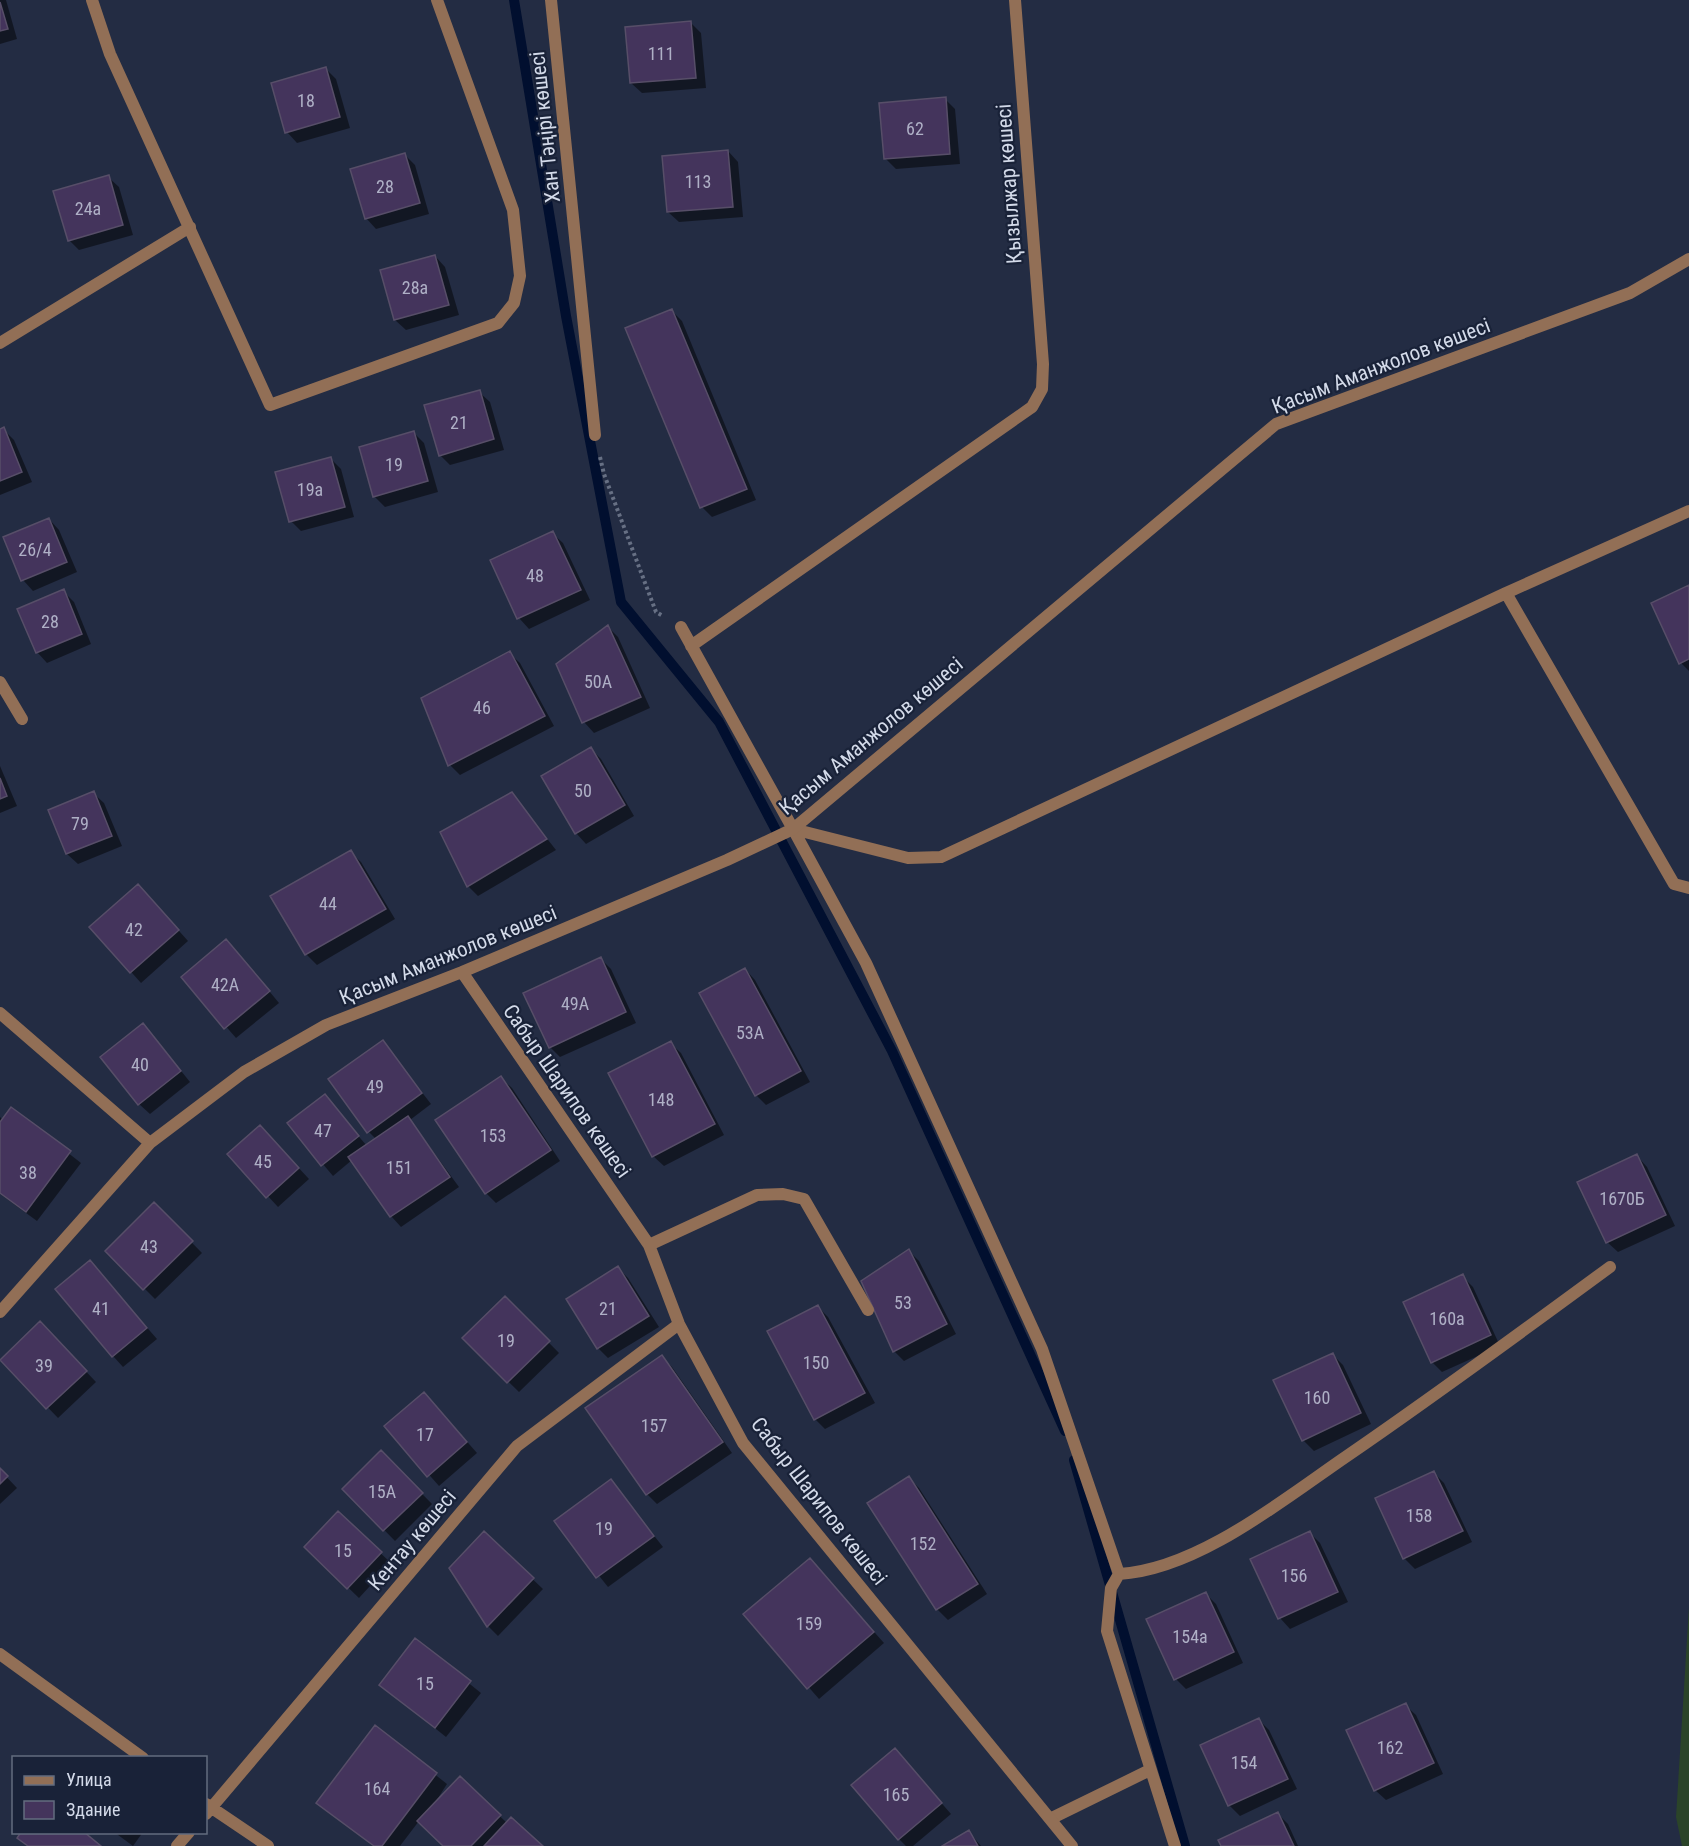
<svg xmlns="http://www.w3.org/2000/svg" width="1689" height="1846" viewBox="0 0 1689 1846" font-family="'Roboto Condensed',sans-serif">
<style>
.green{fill:#2b4429}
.shadow{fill:#0007}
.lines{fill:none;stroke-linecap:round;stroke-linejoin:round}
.stream{stroke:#010f2f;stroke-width:10}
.building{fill:#44345c;stroke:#574e68;stroke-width:1.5}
.path{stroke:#677084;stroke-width:4;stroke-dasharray:3 3;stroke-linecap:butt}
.lane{stroke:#926f56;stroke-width:12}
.street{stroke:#926f56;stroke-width:12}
.labels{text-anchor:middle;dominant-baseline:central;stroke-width:4.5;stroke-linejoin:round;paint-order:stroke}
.number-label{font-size:18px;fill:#afb0c6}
.street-label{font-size:21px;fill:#d3dae9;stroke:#192238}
</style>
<rect width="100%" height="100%" fill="#232c43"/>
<path class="green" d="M1689,1607V1846H1682L1676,1817Z"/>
<path class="shadow" d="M0,0H6L17,39L0,44Z
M691,23L701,33L706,88L642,93L631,83Z
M326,69L336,79L350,128L297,143L287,132Z
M945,99L955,109L960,164L896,169L886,159Z
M728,151L738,162L743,217L679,222L668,212Z
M405,155L415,165L429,214L376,229L366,218Z
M108,177L119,187L133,235L79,250L69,240Z
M435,256L445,267L459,315L406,330L395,320Z
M671,310L682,321L756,500L712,517L702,507Z
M479,392L490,402L504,450L450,465L440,455Z
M3,429L14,440L32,482L0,495V431Z
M414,433L424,443L438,492L385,507L374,496Z
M330,458L341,469L354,517L301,531L291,521Z
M49,519L59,530L77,572L33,591L23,580L5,538Z
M552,533L563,543L590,600L529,629L519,618Z
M1689,587V671L1681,663Z
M63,591L74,602L91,644L47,663L37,652Z
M608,627L618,637L650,708L594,733L584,722L558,665Z
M509,653L520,663L554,726L460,775L450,765Z
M591,749L601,759L634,816L586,844L576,833Z
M0,766L17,806L0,813Z
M93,793L104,803L122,846L78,864L67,854L50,811Z
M512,794L556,850L478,896L468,886Z
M350,852L361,862L395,919L317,965L306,954L272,897Z
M148,896L188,941L141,983L91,927Z
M236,951L279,1003L236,1038L183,977Z
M601,959L611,969L636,1023L560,1057L550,1047Z
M745,969L755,980L810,1082L766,1105L756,1095Z
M153,1036L190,1082L150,1114L139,1104Z
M383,1042L431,1104L410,1120L459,1187L401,1227L391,1216L352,1160L333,1176L289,1124L324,1096L367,1146L376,1139L369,1132Z
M670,1043L681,1053L724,1135L664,1166L653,1156Z
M501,1078L512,1088L560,1161L496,1203L486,1193Z
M12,1109L81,1163L37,1221L0,1194V1117L3,1120Z
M270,1137L309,1179L278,1207L229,1154Z
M1637,1156L1647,1167L1675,1226L1618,1252L1607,1242Z
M154,1204L202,1253L155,1299L107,1251Z
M909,1251L919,1261L956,1334L904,1361L894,1351Z
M90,1262L157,1339L123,1367L113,1356Z
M618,1268L628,1278L659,1327L608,1358L598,1348Z
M1462,1276L1473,1287L1500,1346L1442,1372L1432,1362Z
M505,1298L559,1353L519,1392L464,1338Z
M818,1307L828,1317L875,1403L825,1429L815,1419Z
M40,1323L96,1382L58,1418L1,1359Z
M1333,1355L1343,1365L1371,1424L1314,1451L1303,1440Z
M662,1357L672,1367L732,1453L657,1504L647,1494Z
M434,1404L477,1453L439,1486L386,1426Z
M381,1452L432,1504L395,1541L344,1489Z
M0,1470L17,1488L0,1504Z
M1434,1473L1444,1483L1472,1542L1415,1569L1404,1558Z
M909,1478L919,1488L987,1594L948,1620L937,1609L870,1503Z
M611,1481L663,1547L608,1587L556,1522Z
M338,1513L391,1563L359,1598L306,1547Z
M484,1533L543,1589L498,1636L488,1626Z
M1310,1533L1320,1543L1348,1602L1290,1629L1280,1618L1252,1559Z
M810,1560L884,1643L819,1699L746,1615Z
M1205,1593L1216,1604L1243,1663L1186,1689L1176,1679Z
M415,1640L481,1693L446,1737L381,1685Z
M1405,1705L1416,1715L1443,1774L1386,1800L1375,1790Z
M1259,1720L1269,1730L1297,1789L1240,1816L1229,1805Z
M375,1727L447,1784L431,1809L460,1778L507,1823L540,1846H445L419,1821L400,1846H373L318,1803Z
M905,1761L951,1814L913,1846H906L899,1839Z
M1278,1814L1288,1824L1298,1846H1223Z
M114,1832H143L133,1846Z
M969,1832L981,1846H945Z"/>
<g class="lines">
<path class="stream" d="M514,0L566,316L621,602L719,722L892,1051L1065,1431
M1074,1460L1185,1846"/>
</g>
<path class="building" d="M0,2L8,29L0,31Z
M691,21L696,78L630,83L625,27Z
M326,67L340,117L285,133L271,83Z
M946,97L950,154L884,159L879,103Z
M728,150L733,207L667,212L662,156Z
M405,153L420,203L365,219L350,169Z
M109,175L123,225L68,241L53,191Z
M435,255L449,305L394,320L380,270Z
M672,309L747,489L700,508L625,328Z
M480,390L494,439L439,456L424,405Z
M4,427L22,472L0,481V429Z
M414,431L428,481L373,497L359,447Z
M331,457L345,507L289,522L275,472Z
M49,518L67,562L21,581L3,537Z
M553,531L581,590L517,619L490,560Z
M1689,585V659L1679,664L1651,603Z
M64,589L82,634L36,653L17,609Z
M608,625L641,697L582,723L556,664Z
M510,651L545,716L448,766L421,698Z
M591,747L625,805L575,834L541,776Z
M0,778L7,796L0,799Z
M94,791L112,836L66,854L48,810Z
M512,792L547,839L467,887L440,832Z
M351,850L386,909L305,955L270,896Z
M138,884L179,930L130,973L89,927Z
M226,939L270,991L224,1029L181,977Z
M601,957L626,1012L549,1048L523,993Z
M745,968L801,1071L755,1096L699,993Z
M143,1023L181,1071L138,1105L100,1057Z
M383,1040L422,1093L367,1133L328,1079Z
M671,1041L715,1124L652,1157L608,1073Z
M501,1076L551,1150L485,1194L435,1120Z
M325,1094L359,1136L321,1166L287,1123Z
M11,1107L71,1151L26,1212L0,1193V1122Z
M408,1116L450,1177L390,1217L348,1157Z
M260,1125L299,1168L266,1198L227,1154Z
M1637,1154L1666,1215L1606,1243L1577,1182Z
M154,1202L193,1241L143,1290L105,1251Z
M909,1249L947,1324L893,1352L861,1281Z
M90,1260L147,1328L112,1357L55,1289Z
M618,1266L649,1316L597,1349L566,1299Z
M1463,1274L1491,1335L1431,1363L1403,1302Z
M505,1296L550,1341L507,1383L462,1338Z
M818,1305L865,1393L814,1420L767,1331Z
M40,1321L87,1371L46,1409L0,1360Z
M1333,1353L1361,1413L1302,1441L1273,1380Z
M662,1355L723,1442L646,1495L585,1408Z
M424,1392L467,1442L427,1477L384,1426Z
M381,1450L423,1493L383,1531L342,1489Z
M0,1468L8,1476L0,1484Z
M1434,1471L1463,1531L1403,1559L1375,1498Z
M909,1476L978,1584L936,1610L867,1503Z
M611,1479L654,1536L596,1578L554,1521Z
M338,1511L382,1552L347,1589L304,1547Z
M484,1531L534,1578L487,1627L449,1568Z
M1310,1531L1338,1592L1278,1619L1250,1559Z
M810,1558L874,1632L807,1689L743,1614Z
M1206,1592L1234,1652L1174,1680L1146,1619Z
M415,1638L471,1681L435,1728L379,1685Z
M1406,1703L1434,1763L1374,1791L1346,1730Z
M1259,1718L1288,1779L1228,1806L1200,1745Z
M375,1725L437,1773L382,1846H374L316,1803Z
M895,1748L942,1803L898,1840L851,1785Z
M460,1776L501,1815L471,1846H443L417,1821Z
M1278,1812L1294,1846H1221L1218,1840Z
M511,1817L543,1846H484Z
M969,1830L978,1846H942Z
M21,1832H84L101,1846H28L17,1838Z"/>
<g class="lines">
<path class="path" d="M600,457L604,474L656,612L663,616"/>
<path class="lane" d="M1689,511L1506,593L1674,884L1689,888
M793,829L866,963L1042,1349L1119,1574
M793,829L908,858L941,857L1506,593
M1119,1574C1197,1570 1284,1499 1347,1456C1436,1395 1523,1331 1610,1267
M1119,1574L1111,1588L1107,1631L1175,1846
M1052,1818L1150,1770"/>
<path class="street" d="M92,0L110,54L270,405L498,323L514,303L520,276L513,210L437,0
M551,0L595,435
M0,343L190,227
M681,627L793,829
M691,646L1032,407L1042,389L1043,364L1015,0
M0,682L22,719
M462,972L649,1245L679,1324L743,1443L1072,1846
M0,1013L150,1143
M649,1245L757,1195L783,1194L804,1199L868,1310
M0,1312L150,1143L244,1072L326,1025L462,972L727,860L793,829L1276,424L1630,293L1689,259
M0,1654L143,1758
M206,1804L268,1846
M206,1814L517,1446L679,1324
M177,1846L189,1832"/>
</g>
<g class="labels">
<g class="number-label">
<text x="661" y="53">111</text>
<text x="306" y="100">18</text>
<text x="915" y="128">62</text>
<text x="698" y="181">113</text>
<text x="385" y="186">28</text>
<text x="88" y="208">24а</text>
<text x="415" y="287">28а</text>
<text x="459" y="422">21</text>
<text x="394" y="464">19</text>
<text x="310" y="489">19а</text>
<text x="35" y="549">26/4</text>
<text x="535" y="575">48</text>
<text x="50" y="621">28</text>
<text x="598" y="681">50А</text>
<text x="482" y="707">46</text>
<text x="583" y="790">50</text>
<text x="80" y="823">79</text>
<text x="328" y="903">44</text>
<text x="134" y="929">42</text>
<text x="225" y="984">42А</text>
<text x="575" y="1003">49А</text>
<text x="750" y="1032">53А</text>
<text x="140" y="1064">40</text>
<text x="375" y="1086">49</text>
<text x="661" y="1099">148</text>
<text x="323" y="1130">47</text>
<text x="493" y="1135">153</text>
<text x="263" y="1161">45</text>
<text x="399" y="1167">151</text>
<text x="28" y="1172">38</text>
<text x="1622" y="1198">1670Б</text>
<text x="149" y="1246">43</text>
<text x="903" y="1302">53</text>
<text x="101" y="1308">41</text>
<text x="608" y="1308">21</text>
<text x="1447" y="1318">160а</text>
<text x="506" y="1340">19</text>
<text x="816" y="1362">150</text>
<text x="44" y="1365">39</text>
<text x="1317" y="1397">160</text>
<text x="654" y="1425">157</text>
<text x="425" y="1434">17</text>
<text x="382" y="1491">15А</text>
<text x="1419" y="1515">158</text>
<text x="604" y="1528">19</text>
<text x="923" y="1543">152</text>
<text x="343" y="1550">15</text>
<text x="1294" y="1575">156</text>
<text x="809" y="1623">159</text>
<text x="1190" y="1636">154а</text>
<text x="425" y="1683">15</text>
<text x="1390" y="1747">162</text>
<text x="1244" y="1762">154</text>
<text x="377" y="1788">164</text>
<text x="896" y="1794">165</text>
</g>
<g class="street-label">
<text transform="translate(545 127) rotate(-96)">Хан Тәңірі көшесі</text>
<text transform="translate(1009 184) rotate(-94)">Қызылжар көшесі</text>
<text transform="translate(1381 366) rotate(-21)">Қасым Аманжолов көшесі</text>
<text transform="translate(871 736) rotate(-40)">Қасым Аманжолов көшесі</text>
<text transform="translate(448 955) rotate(-22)">Қасым Аманжолов көшесі</text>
<text transform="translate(567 1091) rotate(55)">Сабыр Шарипов көшесі</text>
<text transform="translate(819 1501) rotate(52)">Сабыр Шарипов көшесі</text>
<text transform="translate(412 1540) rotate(-50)">Кентау көшесі</text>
</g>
</g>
<rect x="12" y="1756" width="195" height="78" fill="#192238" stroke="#636c7f" stroke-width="1.5"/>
<rect x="24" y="1776" width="30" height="9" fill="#926f56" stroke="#636c7f" stroke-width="1.5"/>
<text x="66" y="1786" font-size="18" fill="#d3dae9">Улица</text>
<rect x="24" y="1801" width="30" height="18" fill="#44345c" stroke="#636c7f" stroke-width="1.5"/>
<text x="66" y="1816" font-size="18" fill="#d3dae9">Здание</text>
</svg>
